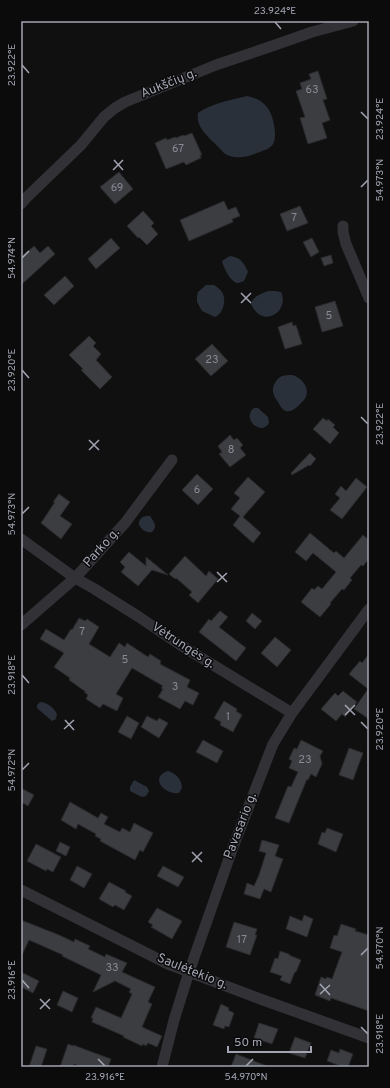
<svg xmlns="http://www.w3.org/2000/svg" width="390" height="1088" viewBox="0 0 390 1088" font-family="Overpass,sans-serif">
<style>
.water{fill:#2a3039}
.building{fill:#3c3d41;stroke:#2a2a2d}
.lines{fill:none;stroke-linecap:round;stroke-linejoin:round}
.street{stroke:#313136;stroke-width:11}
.ticks{fill:none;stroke:#a2a4b1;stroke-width:1.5}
.labels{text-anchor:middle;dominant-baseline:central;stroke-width:3;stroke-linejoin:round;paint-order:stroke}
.number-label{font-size:11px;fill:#888a95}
.street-label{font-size:13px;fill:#a2a4b1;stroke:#0b0b0c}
.neatline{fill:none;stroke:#a2a4b1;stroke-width:1.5}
.ticks-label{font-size:10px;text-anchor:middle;fill:#a2a4b1}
</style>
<rect width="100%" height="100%" fill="#101011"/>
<path class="water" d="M247,96C255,98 261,100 266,106C273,113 278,135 273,144C270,149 264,150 260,152C249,156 235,161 224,153C220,149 216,144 211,140C204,132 196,125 198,113C212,103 231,100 247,96Z
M231,256C241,258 244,263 248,272L244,281C242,282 238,283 237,283C231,282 223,267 222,261L228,257Z
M206,285H214C217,287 220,289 222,292C227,300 223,314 215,317L202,311L197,302V296L198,292Z
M268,291H275L281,292C290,311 263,330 251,304C253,296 261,294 268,291Z
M292,375C302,377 312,390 304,400C300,404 293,413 286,411C282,410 280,405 278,402C276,399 273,395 273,391C272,386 277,378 282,376C285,375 289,375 292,375Z
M254,408H258L268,417L269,423C261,437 241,418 254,408Z
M146,516H150C154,522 158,526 152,532C146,533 142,530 139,525C138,521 141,517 146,516Z
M40,702C47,702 54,708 57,714L56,719L52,721L37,708V705Z
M168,771C176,773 182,780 182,788L179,793C164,795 149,777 168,771Z
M134,780L147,787L149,791L146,796L142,797L130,791V787Z"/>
<path class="building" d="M318,71L327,99L323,100L330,120L322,123L327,138L308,144L300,118L305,117L296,91L302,89L300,83L311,79L309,74Z
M192,133L202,155H200L201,158L186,165L184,162L166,169L155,143L166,138L167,140L175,137L176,138L183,135L184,136Z
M119,172L133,189L115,204L100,187Z
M224,201L228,210L236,207L240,216L232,219L233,222L189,241L180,220Z
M300,206L308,223L287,231L280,214Z
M143,211L154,223L151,226L158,234L147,245L139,237L138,238L127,226Z
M111,238L120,248L96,269L88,259Z
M312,238L319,252L311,257L303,242Z
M34,246L40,253L48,246L55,254L21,285V257Z
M331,255L333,263L324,266L321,258Z
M65,276L74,286L54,305L44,295Z
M335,301L343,326L322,332L315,307Z
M292,322L293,326L296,325L302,344L285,349L278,327Z
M89,336L96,343L93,346L101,354L96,360L112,377L100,389L81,370L83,369L69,355Z
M212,344L228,361L211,376L195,359Z
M323,418L327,421L328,419L335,425L333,427L339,433L330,444L313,429Z
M230,435L234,440L237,438L243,445L240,448L246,455L230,467L219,454L222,452L218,446Z
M310,453L316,459L310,466L309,465L292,475L291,473Z
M197,474L213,489L198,505L182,490Z
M248,477L265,492L243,517L261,533L253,543L233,525L240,516L231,509L240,498L234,493Z
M356,478L367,487L342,519L330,510L340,498L335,494L341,486L346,491Z
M59,494L70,502L60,516L72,524L61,539L41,523L55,502H53Z
M310,533L334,553L336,551L344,558L363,535L369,540V559L363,566L361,565L350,578L352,580L344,590L342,589L330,603L331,604L320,617L301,602L312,588L314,590L318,586L322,589L336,572L313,553L306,561L295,552Z
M129,552L146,566V557L168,575L152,570L138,586L121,572L125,567L120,562Z
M185,556L206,576L209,571L218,579L198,603L189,595L192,592L176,578L175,579L169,574Z
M220,611L228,617L219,627L246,648L236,661L199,632L209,619L211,621Z
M252,613L262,621L255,629L246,621Z
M79,618L85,621L87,619L99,627L89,644L110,657L119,643L125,647L127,643L148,657L150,654L161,661L160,664L190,680L187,687L199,693L193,705L185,701L180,709L158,697L163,689L161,688L163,686L132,668L116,694L123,698L117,711L103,704L100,708L86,699L88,695L84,692H86L69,680L70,678L54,667L64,653L40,639L46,629L64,640L71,629L72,630Z
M275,637L291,650L277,667L261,653Z
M369,654V719L354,709L368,689L349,674L360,661L362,663Z
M343,691L357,702L345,717L342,714L336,721L321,709L335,693L338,696Z
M224,701L237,709L236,711L242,715L233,732L220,725L221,722L214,718Z
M127,716L139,723L131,739L118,732Z
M147,716L157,721L159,718L168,723L159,738L141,727Z
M203,740L223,751L217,763L196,752Z
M301,740L323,751L320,756L322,764L316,777L311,774L308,780L307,779L289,823L275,818L288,786L291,787L298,772L289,768L292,761L289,759L294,748L297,749Z
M349,748L363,753L353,780L339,775Z
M21,788L34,795L28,806L21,802Z
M70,802L98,818L101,813L108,817L104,824L120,832L122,828L130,832L134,823L153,833L143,852L140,850L135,860L100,841L101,839L95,836L96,834L78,824L76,829L61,820Z
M327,828L343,834L336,852L318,844L322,832L325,833Z
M262,840L279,845L275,856L283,859L271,892L264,889L260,899L244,894L247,883L254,886L259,875L266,853L259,851Z
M60,842L70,847L66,856L56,851Z
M36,844L61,857L53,872L47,869L46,871L27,861Z
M77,866L92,874L84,888L70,880Z
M163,866L184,877L178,887L157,876Z
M109,882L126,891L125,892L132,896L124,910L115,905L113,907L99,899Z
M157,908L182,921L172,939L151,927L153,925L148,922Z
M304,915L313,919L307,937L286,929L290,916L302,921Z
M21,920L59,935L74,942L75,939L90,946L88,949L105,957L106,954L127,963L122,972L155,987L148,1002L152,1004L142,1027L162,1036L157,1047L148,1043L146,1046L143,1044L142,1046L123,1037L124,1036L92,1022L93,1018H91L96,1007L121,1018L132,994L129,992L131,989L115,981L93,992L101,975L62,956L63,955L29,940L21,957Z
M234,922L257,929L255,935H257L250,955L226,947Z
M341,924L356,929L355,931L369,935V1011L331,998L330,1001L315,995L321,977L326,979L327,977L332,979L342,952L330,948L334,935L337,936Z
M280,951L289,954V955L301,960L296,972H295L294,974L290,984L280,980L282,976L270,972L275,958L278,959Z
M21,972L39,981L33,993L21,987Z
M63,991L78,998L72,1012L57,1005Z
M221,1004L229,1008L228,1010L234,1013L229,1027L225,1026L224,1029L213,1025Z
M259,1023L278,1029L272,1044L254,1038Z
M295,1037L311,1043L305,1058L289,1053Z
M68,1044L73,1046V1045L111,1059L108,1067H81L74,1064L72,1067H60Z
M36,1046L47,1049L41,1067H29Z
M340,1049L353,1054L348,1067H343L327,1061L331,1050L339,1053Z
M236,1054L267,1066V1067H231Z"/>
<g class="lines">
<path class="street" d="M21,204L27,197L81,145L104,117L115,108L125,102L216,65L275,45L312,32L353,21
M343,226V232L346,244L369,298
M21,539L75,578L93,588L139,617L182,646L292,713
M21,625L75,578L125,523L172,460
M21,890L168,964L263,1000L369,1038
M162,1067L174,1020L189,972L233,847L273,744L292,713L369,609"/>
</g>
<path class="ticks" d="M275,22L281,29M22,65L29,73M361,112L368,119M114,160L123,170M113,170L123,160M361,187L368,180M22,258L29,251M241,293L251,303M241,303L251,293M22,370L29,378M361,417L368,424M89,440L99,450M89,450L99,440M22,514L29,507M217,572L227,582M217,582L227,573M22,675L29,683M345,705L355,715M345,715L355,705M65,720L74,730M361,722L368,729M64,729L74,720M22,770L29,763M192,852L202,862M192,862L202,852M361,955L368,948M22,980L29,988M320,984L330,995M320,994L330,985M40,999L50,1009M40,1009L50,999M361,1027L368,1034M98,1059L105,1066M246,1066L253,1059"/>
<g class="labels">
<g class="number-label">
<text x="312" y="90">63</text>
<text x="178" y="149">67</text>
<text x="117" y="188">69</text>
<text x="294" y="218">7</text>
<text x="329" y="316">5</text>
<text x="212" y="360">23</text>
<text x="231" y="450">8</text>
<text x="197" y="490">6</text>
<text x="82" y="632">7</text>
<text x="125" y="660">5</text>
<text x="175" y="687">3</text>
<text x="228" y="717">1</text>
<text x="305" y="760">23</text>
<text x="242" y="940">17</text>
<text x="112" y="968">33</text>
</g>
<g class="street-label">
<text transform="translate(169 84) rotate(-22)">Aukščių g.</text>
<text transform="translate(102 548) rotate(-48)">Parko g.</text>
<text transform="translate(183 646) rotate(33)">Vėtrungės g.</text>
<text transform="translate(241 826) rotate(-69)">Pavasario g.</text>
<text transform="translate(192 972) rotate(22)">Saulėtekio g.</text>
</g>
</g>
<rect width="390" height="1088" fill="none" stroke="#0b0b0c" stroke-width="44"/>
<path d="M228 1046v6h83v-6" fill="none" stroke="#a2a4b1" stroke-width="2"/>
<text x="234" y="1046" font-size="12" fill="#a2a4b1" stroke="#0b0b0c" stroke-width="3" paint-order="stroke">50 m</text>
<rect x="22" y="22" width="346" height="1044" class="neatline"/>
<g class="ticks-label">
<text x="275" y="14">23.924°E</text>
<text transform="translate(11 65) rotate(-90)" y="4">23.922°E</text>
<text transform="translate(379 119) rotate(-90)" y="4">23.924°E</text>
<text transform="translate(379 180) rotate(-90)" y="4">54.973°N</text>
<text transform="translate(11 258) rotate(-90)" y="4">54.974°N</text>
<text transform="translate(11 370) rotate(-90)" y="4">23.920°E</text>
<text transform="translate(379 424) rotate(-90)" y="4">23.922°E</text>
<text transform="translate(11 514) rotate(-90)" y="4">54.973°N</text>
<text transform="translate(11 675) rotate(-90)" y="4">23.918°E</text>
<text transform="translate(379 729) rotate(-90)" y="4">23.920°E</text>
<text transform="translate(11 770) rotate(-90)" y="4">54.972°N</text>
<text transform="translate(379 948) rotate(-90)" y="4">54.970°N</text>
<text transform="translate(11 980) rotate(-90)" y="4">23.916°E</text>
<text transform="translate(379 1034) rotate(-90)" y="4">23.918°E</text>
<text x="105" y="1080">23.916°E</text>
<text x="246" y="1080">54.970°N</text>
</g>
</svg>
